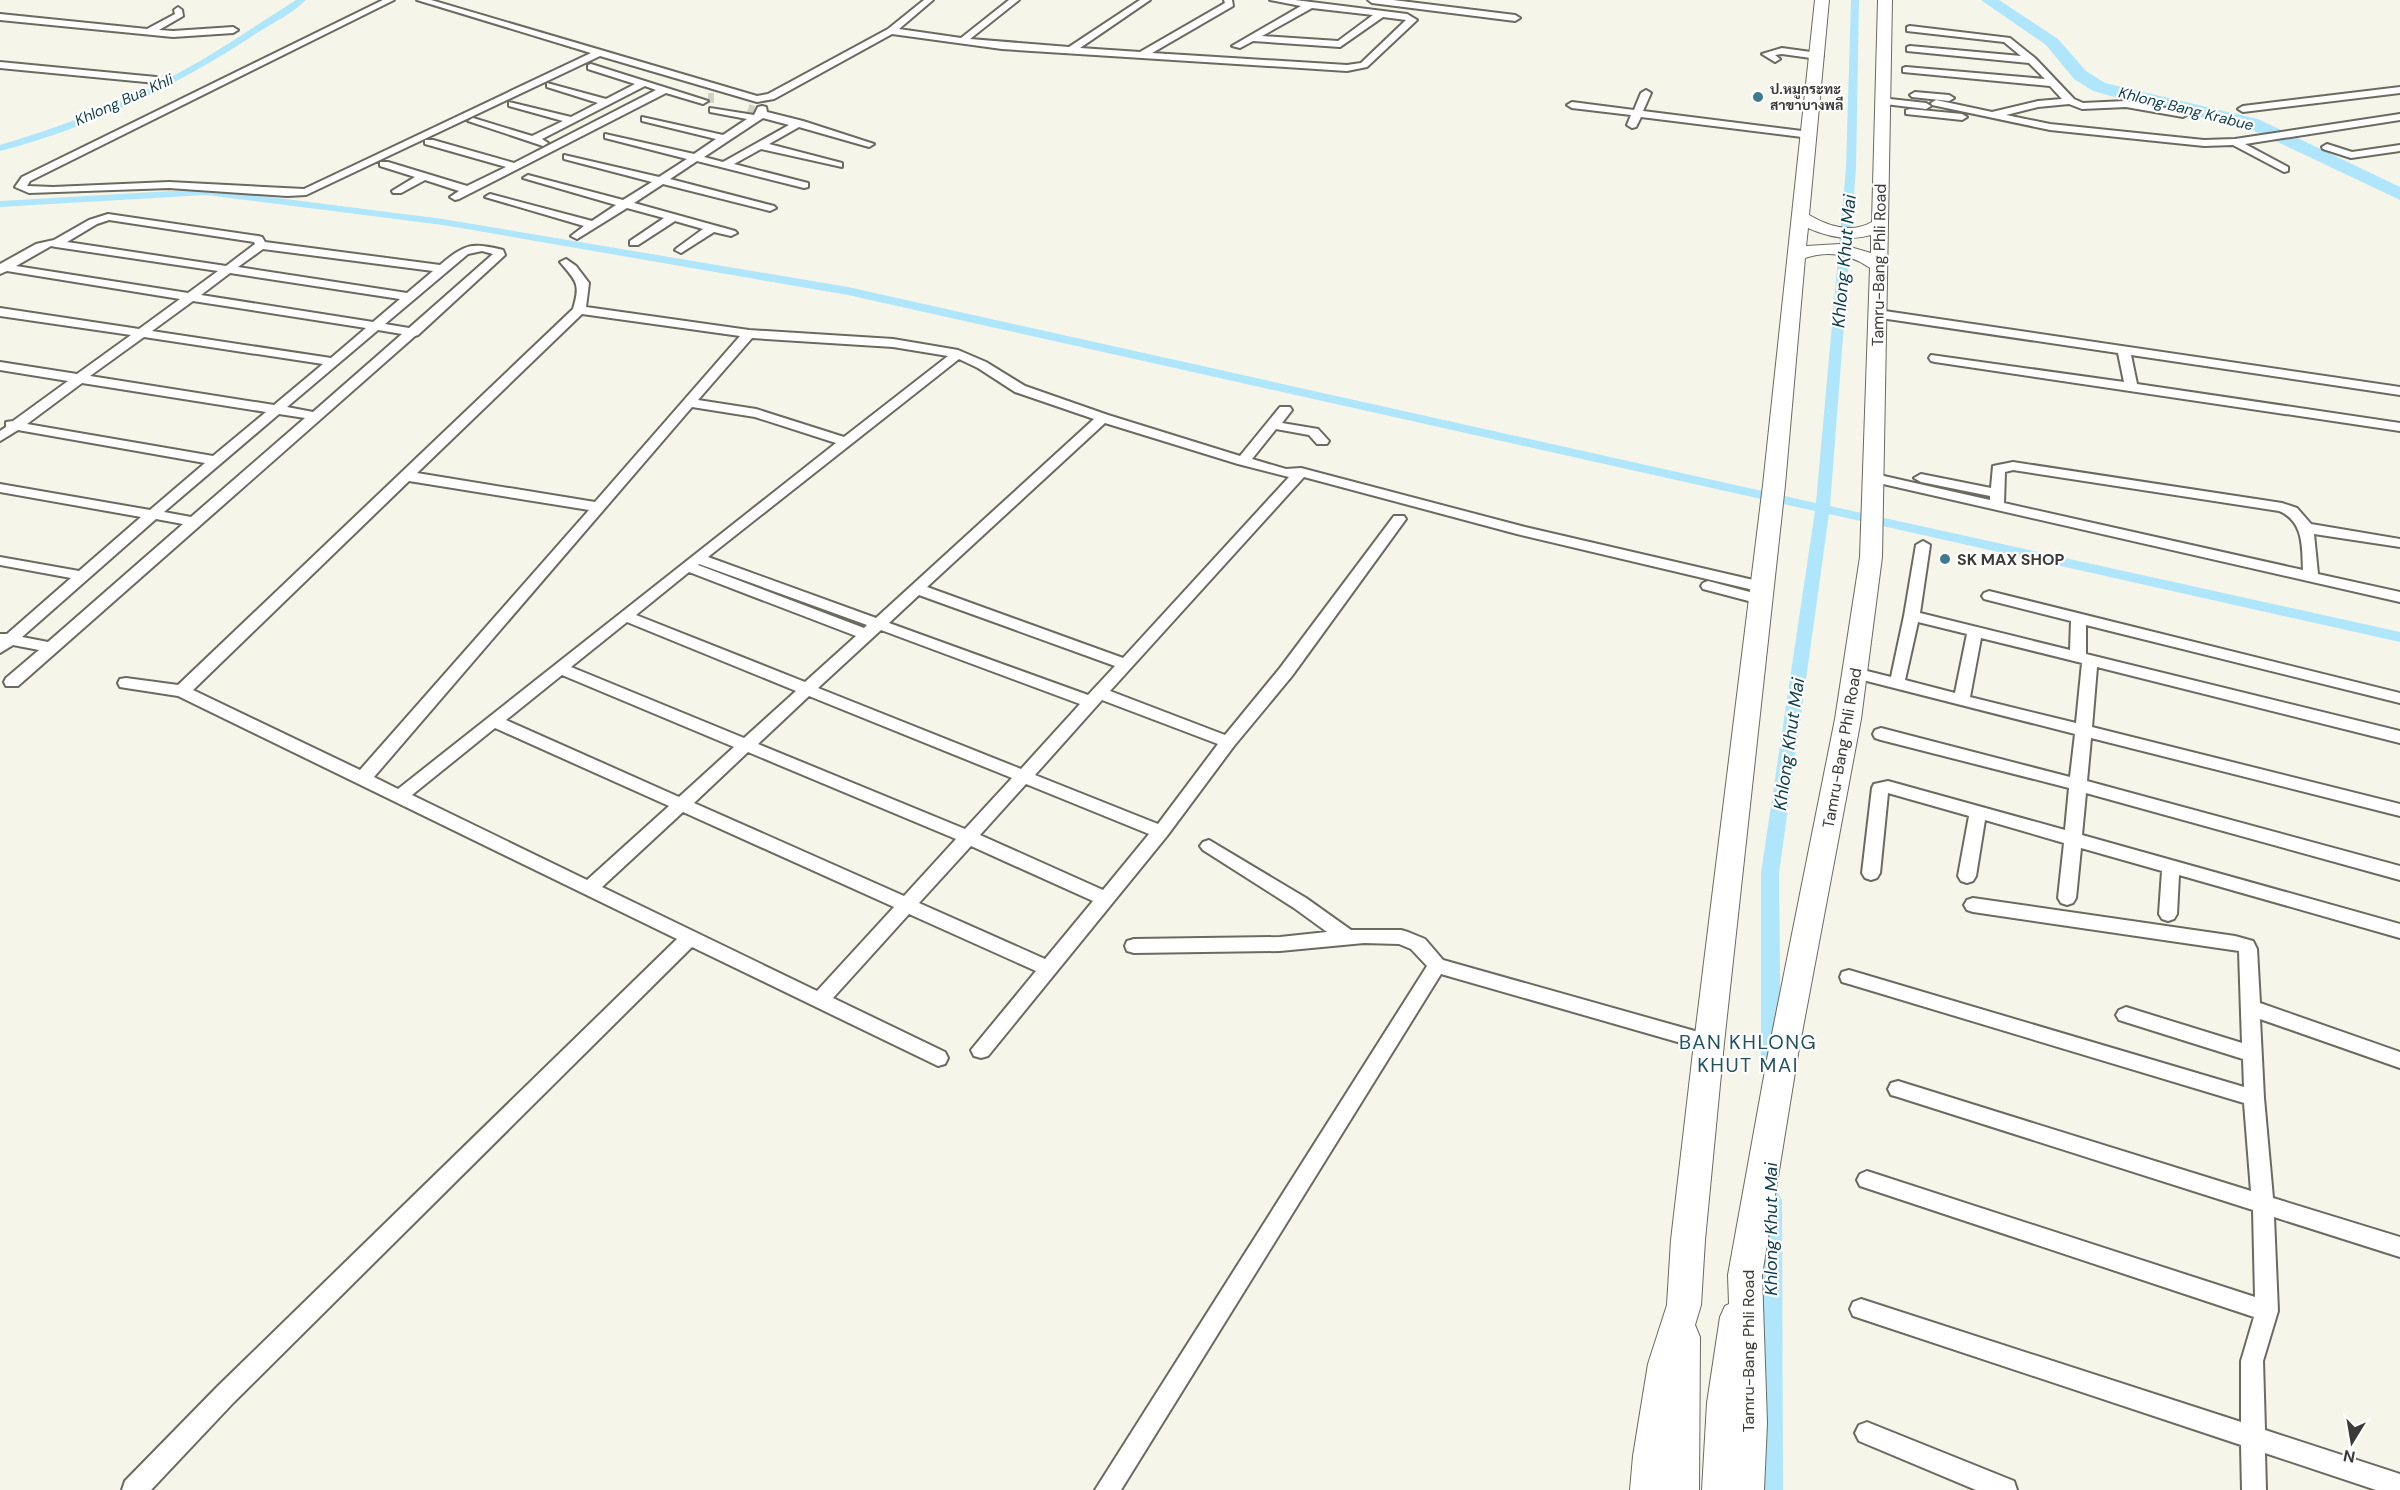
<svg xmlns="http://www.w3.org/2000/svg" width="2400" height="1490" viewBox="0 0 2400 1490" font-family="'DM Sans',Sarabun,sans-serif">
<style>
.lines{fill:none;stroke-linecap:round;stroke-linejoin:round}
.canal{fill:#afe6fb;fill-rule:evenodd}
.river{fill:#afe6fb;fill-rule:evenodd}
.minor-tunnel{stroke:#d1d0c5;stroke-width:10;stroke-dasharray:10 5;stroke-linecap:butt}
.minor-casing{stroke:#6b6a60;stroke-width:4}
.primary-casing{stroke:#6b6a60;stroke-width:2}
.minor{fill:#fff;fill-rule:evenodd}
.primary{fill:#fff;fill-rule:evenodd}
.poi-dot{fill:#3e7b91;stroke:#fff;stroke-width:2}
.labels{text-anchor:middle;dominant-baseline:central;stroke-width:4.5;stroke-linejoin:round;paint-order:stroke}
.far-poi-label{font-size:14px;font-weight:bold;fill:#3b3a36;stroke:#fff;text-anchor:start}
.far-water-label{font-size:15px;font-style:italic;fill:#0e3c4a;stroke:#fff}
.street-label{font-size:16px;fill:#3b3a36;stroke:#fff}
.poi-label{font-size:16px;font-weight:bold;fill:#3b3a36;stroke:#fff;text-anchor:start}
.water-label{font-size:18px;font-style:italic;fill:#0e3c4a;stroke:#fff}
.quarter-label{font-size:20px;letter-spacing:1.5px;fill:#205263;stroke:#fff}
</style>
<rect width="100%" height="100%" fill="#f6f5e9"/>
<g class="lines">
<path class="canal" d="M296,0H306C293,13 273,23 257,33C178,85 92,127 0,151V145C60,127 120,105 175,75C217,53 256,25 296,0Z
M1851,0H1859L1856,168L1830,506L2400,632V642L1829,514L1779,873L1781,1063L1778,1069L1771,1071L1764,1069L1761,1063V873L1815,511L848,295L443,225L206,195L0,207V201L206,189L443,219L848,287L1816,503L1846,168Z
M1771,1191L1778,1193L1782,1200L1783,1490H1759L1760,1200L1764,1193Z"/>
<path class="river" d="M1981,0H1999L2058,39L2086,71L2105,83L2258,119L2400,187V200L2246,127L2129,101L2093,91L2074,79L2046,45Z"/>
<path class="minor-tunnel" d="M708,98H714
M748,109L754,111"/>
<defs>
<path id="minor" d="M383,0H394L30,181L27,186L53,187L169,182L304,189L591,53L417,0H431L757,96L768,94L888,29L924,0H933L899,29L961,38L1009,0H1019L970,39L1069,47L1140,0H1150L1080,48L1140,52L1225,3L1224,0H1232L1233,6L1152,53L1347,65L1361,63L1406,20L1383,17L1340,47L1253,41L1240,48L1232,46L1301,6L1270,0H1295L1407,14L1417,20L1367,67L1347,71L1002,49L892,34L774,99L757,102L600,56L306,195L287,196L169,188L29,193L15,187L22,177ZM1312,8L1373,15L1338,41L1262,36Z
M1368,0H1393L1515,15L1520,18L1515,21L1372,3Z
M178,7L182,10L183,16L159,30L173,31L233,27L238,30L233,33L173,37L0,20V14L147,29L175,14L174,10Z
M1910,26L2010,38L2035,58L2074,99L2083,103L2126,101L2183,111L2188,114L2183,117L2126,107L2082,109L2069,104L2038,107L2006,115L2050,124L2204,140L2235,139L2400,114V120L2245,144L2288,167V171L2284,172L2233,145L2204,146L2050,130L1932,105L1931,103L1936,100L1992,112L2038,101L2062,99L2050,86L1903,72V68L1906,67L2045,79L2029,63L1907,51V47L1910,46L2021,56L2004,42L1907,31V27Z
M1782,48L1818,53L1823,56L1818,59L1782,54L1775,55L1780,59L1775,62L1762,54Z
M0,62L156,77L161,80L156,83L0,68Z
M591,64L708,101L703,104L666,93L459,199L455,200L450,197L459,191L425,180L401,193H393L392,191L415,177L380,166V162H388L467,186L506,167L425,144V140H433L514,163L656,90L645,86L542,139L548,143L543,146L468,121L473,118L532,136L563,121L509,106V102L571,117L598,103L547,87V83L606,99L635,84L588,69V65Z
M2400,87V93L2243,112L2238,109L2243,106Z
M1646,90L1651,93L1643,111L1810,132L1815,135L1810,138L1641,117L1636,127L1632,128L1627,125L1631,115L1572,108L1567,105L1572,102L1634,110L1641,93Z
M1915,92L1949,95L1954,98L1949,101L1912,97L1910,95Z
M1881,98L1926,103L1931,106L1926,109L1877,103V99Z
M762,106L766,107L767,112L803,121L874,144L869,147L799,127L769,144L842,163V167L761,149L734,164L808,183V187L804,188L697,161L670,179L774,206L776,208L770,211L663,184L634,203L735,231L737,233L731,236L714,232L681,253L675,250L677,248L703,229L675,221L638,245H630V241L664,218L627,208L577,239L571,236L584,226L485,197L490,194L592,221L616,205L523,178L528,175L623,200L652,182L564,159V155L659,177L687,159L605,138V134L694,154L716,139L642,121V117L723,135L747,119L710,112V108L754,115L758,107ZM763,118L789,125L723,162L704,157Z
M1910,109L1962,114L1967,117L1962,120L1906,114V110Z
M2327,144L2352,152L2400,145V151L2351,158L2323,149L2322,147Z
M108,214L258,236L262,237L265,242L440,265C465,244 471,242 503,250L505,255L418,335L415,336L18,686H6L4,682L6,678L39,650L13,645L0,653V634H7L71,578L0,565V557L79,571L141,517L0,492V484L150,510L205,463L18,430L0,441V431L6,427V422L13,421L68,381L0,370V362L77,374L131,335L0,316V308L139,329L180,299L7,271L0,274V264L36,244L54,240L89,220ZM109,220L254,242L255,244L226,266L67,242L97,224ZM51,246L56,247L218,271L188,293L16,266ZM263,249L433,271L407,293L238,267ZM482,251L493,254L409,328L385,324L468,254ZM230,273L400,299L373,322L201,295ZM193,301L366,328L331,358L152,331ZM378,330L402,334L313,412L287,407ZM144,337L323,364L274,405L90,376ZM82,383L266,412L213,456L27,424ZM279,414L305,418L191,517L164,512ZM156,519L183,524L48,642L22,637Z
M566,259L576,266L589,283L586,307L749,330L893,339L958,350L986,362L1025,386L1108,415L1240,456L1280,407H1290L1292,410L1282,423L1318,429L1329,441L1327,444H1317L1309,435L1276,429L1252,459L1286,469L1301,468L1525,527L1762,582L1769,587L1762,592L1517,534L1304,477L1110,691L1225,735L1280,668L1394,516H1404L1406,519L1292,676L1234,746L1167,836L988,1056L981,1058L974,1056L971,1050L1036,971L909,914L833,998L945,1052L948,1058L945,1064L938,1066L692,947L234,1402L151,1490H122L125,1481L218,1386L677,939L178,696L126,688L120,687L118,683L120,679L126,678L178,685L573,309C581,283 576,281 560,262ZM582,314L740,336L595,502L417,473ZM752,338L893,347L948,356L844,437L756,409L698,400ZM959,359L978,368L1015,392L1094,419L876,618L708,557ZM692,407L755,417L836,443L398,789L374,777ZM1105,423L1238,464L1289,477L1123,658L927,587ZM409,481L589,510L360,770L193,690ZM699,564L867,625L864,628L698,565ZM689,572L856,636L805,682L636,615ZM919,595L1115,666L1088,695L889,623ZM627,622L796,691L744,738L571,667ZM881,630L1080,704L1021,769L818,688ZM562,675L734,747L679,797L506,720ZM809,696L1012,778L965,829L758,744ZM1102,700L1218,744L1158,824L1035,775ZM495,728L669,806L587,880L412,795ZM748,752L956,839L904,896L694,803ZM1026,784L1149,834L1103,890L980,835ZM683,812L894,907L817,991L602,887ZM971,846L1093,901L1045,959L919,903Z
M1878,310L2400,387V395L2131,355L2137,384L2400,423V431L1935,362L1931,361L1929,358L1931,355L2124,382L2118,353L1874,317V311Z
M2013,462L2282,503L2297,508L2311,524L2400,539V547L2314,534L2318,574L2400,592V602L1870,481L1868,478L1875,474L1990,500V496L1921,482L1914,478L1921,474L1991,488L1993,466ZM2013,470L2279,511C2304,521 2302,547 2303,570L2004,503L2005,472Z
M1923,541L1930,545L1920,613L2070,650L2071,621L1984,599L1982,596L1984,593L1989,591L2400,693V703L2086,625V654L2400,731V743L2097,667L2092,727L2400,804V816L2091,738L2087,781L2400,866V880L2086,793L2082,835L2400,924V938L2179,875L2177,914L2174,919L2168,921L2162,919L2159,914L2162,871L2081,848L2076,898L2073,903L2067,905L2061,903L2058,898L2064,843L1985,820L1976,876L1973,881L1967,883L1961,881L1958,876L1969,816L1888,793L1880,873L1877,878L1871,880L1865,878L1862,873L1872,788L1874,784L1888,781L2065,830L2069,788L1881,740L1875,738L1873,734L1875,730L1881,728L2070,777L2075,734L1855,678L1847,673L1855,668L1891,677L1904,616L1916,545ZM1918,622L1967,634L1955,693L1905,680ZM1981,638L2082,663L2076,723L1970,697Z
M1708,581L1765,596L1768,599L1760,604L1703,589L1701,586L1703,583Z
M1209,840L1306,898L1351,930H1401L1408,932L1425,939L1443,960L1709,1035L1716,1037L1719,1043L1716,1049L1709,1051L1441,974L1121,1490H1095L1427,966L1411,949L1399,944L1364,943L1280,951L1134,953L1127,951L1125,946L1127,941L1134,939L1280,937L1327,932L1294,908L1203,850L1200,846L1203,842Z
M1973,898L2235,936L2253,941L2257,949L2260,1003L2400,1052V1068L2260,1019L2264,1098L2273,1198L2400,1237V1257L2274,1217L2278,1311L2263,1361L2265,1430L2400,1474V1490H2376L2265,1453L2266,1490H2242L2241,1445L1853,1316L1850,1309L1853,1302L1861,1299L2241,1422V1361L2254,1317L1860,1186L1857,1180L1860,1174L1867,1171L2255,1297L2253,1210L1898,1097L1891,1095L1888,1089L1891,1083L1898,1081L2251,1191L2244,1103L1849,984L1842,982L1840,977L1842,972L1849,970L2244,1087L2243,1059L2119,1020L2116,1015L2119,1010L2126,1007L2242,1043L2239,951L1973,912L1967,910L1964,905L1967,900Z
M1867,1422L2014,1481L2017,1490H1976L1859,1441L1855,1433L1859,1425Z"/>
<path id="primary" d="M1815,0H1829L1809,215C1828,226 1851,234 1872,222L1878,0H1892L1882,557L1861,719L1798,1054L1762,1275L1767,1423L1764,1490H1702L1707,1403L1720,1317L1725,1306L1729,1304L1728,1275L1768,1054L1835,719L1860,557L1870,268C1850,254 1829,250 1805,258L1785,485L1724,1043L1705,1240L1701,1305L1695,1325L1700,1337L1699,1490H1630L1633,1456L1648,1364L1667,1305L1671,1240L1694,1043L1763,485ZM1808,228C1828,237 1850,241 1871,235V253L1840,244L1806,246Z"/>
</defs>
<use href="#minor" class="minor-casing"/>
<use href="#primary" class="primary-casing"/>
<use href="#minor" class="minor"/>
<use href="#primary" class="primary"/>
</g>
<g class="poi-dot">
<circle cx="1758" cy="97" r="6"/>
<circle cx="1945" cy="559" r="6"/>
</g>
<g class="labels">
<g class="far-poi-label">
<text x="1770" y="89">ป.หมูกระทะ<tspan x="1770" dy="16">สาขาบางพลี</tspan></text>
</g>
<g class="far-water-label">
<text transform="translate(124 100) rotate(-24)">Khlong Bua Khli</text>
<text transform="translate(2186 109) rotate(14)">Khlong Bang Krabue</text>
</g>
<g class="street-label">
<text transform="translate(1879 265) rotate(-89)">Tamru-Bang Phli Road</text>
<text transform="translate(1842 748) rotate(-80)">Tamru-Bang Phli Road</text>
<text transform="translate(1748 1351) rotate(-90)">Tamru-Bang Phli Road</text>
</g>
<g class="poi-label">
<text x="1957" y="559">SK MAX SHOP</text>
</g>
<g class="water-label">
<text transform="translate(1844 261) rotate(-85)">Khlong Khut Mai</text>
<text transform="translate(1789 744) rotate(-82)">Khlong Khut Mai</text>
<text transform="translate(1771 1229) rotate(-90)">Khlong Khut Mai</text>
</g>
<g class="quarter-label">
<text x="1748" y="1042">BAN KHLONG<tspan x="1748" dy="23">KHUT MAI</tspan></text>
</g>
</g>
<g transform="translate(2352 1442) rotate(191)" stroke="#ffffff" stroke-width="4.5" paint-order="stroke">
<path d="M0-4.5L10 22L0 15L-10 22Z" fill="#3b3a36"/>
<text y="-9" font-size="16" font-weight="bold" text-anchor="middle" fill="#3b3a36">N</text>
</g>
</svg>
